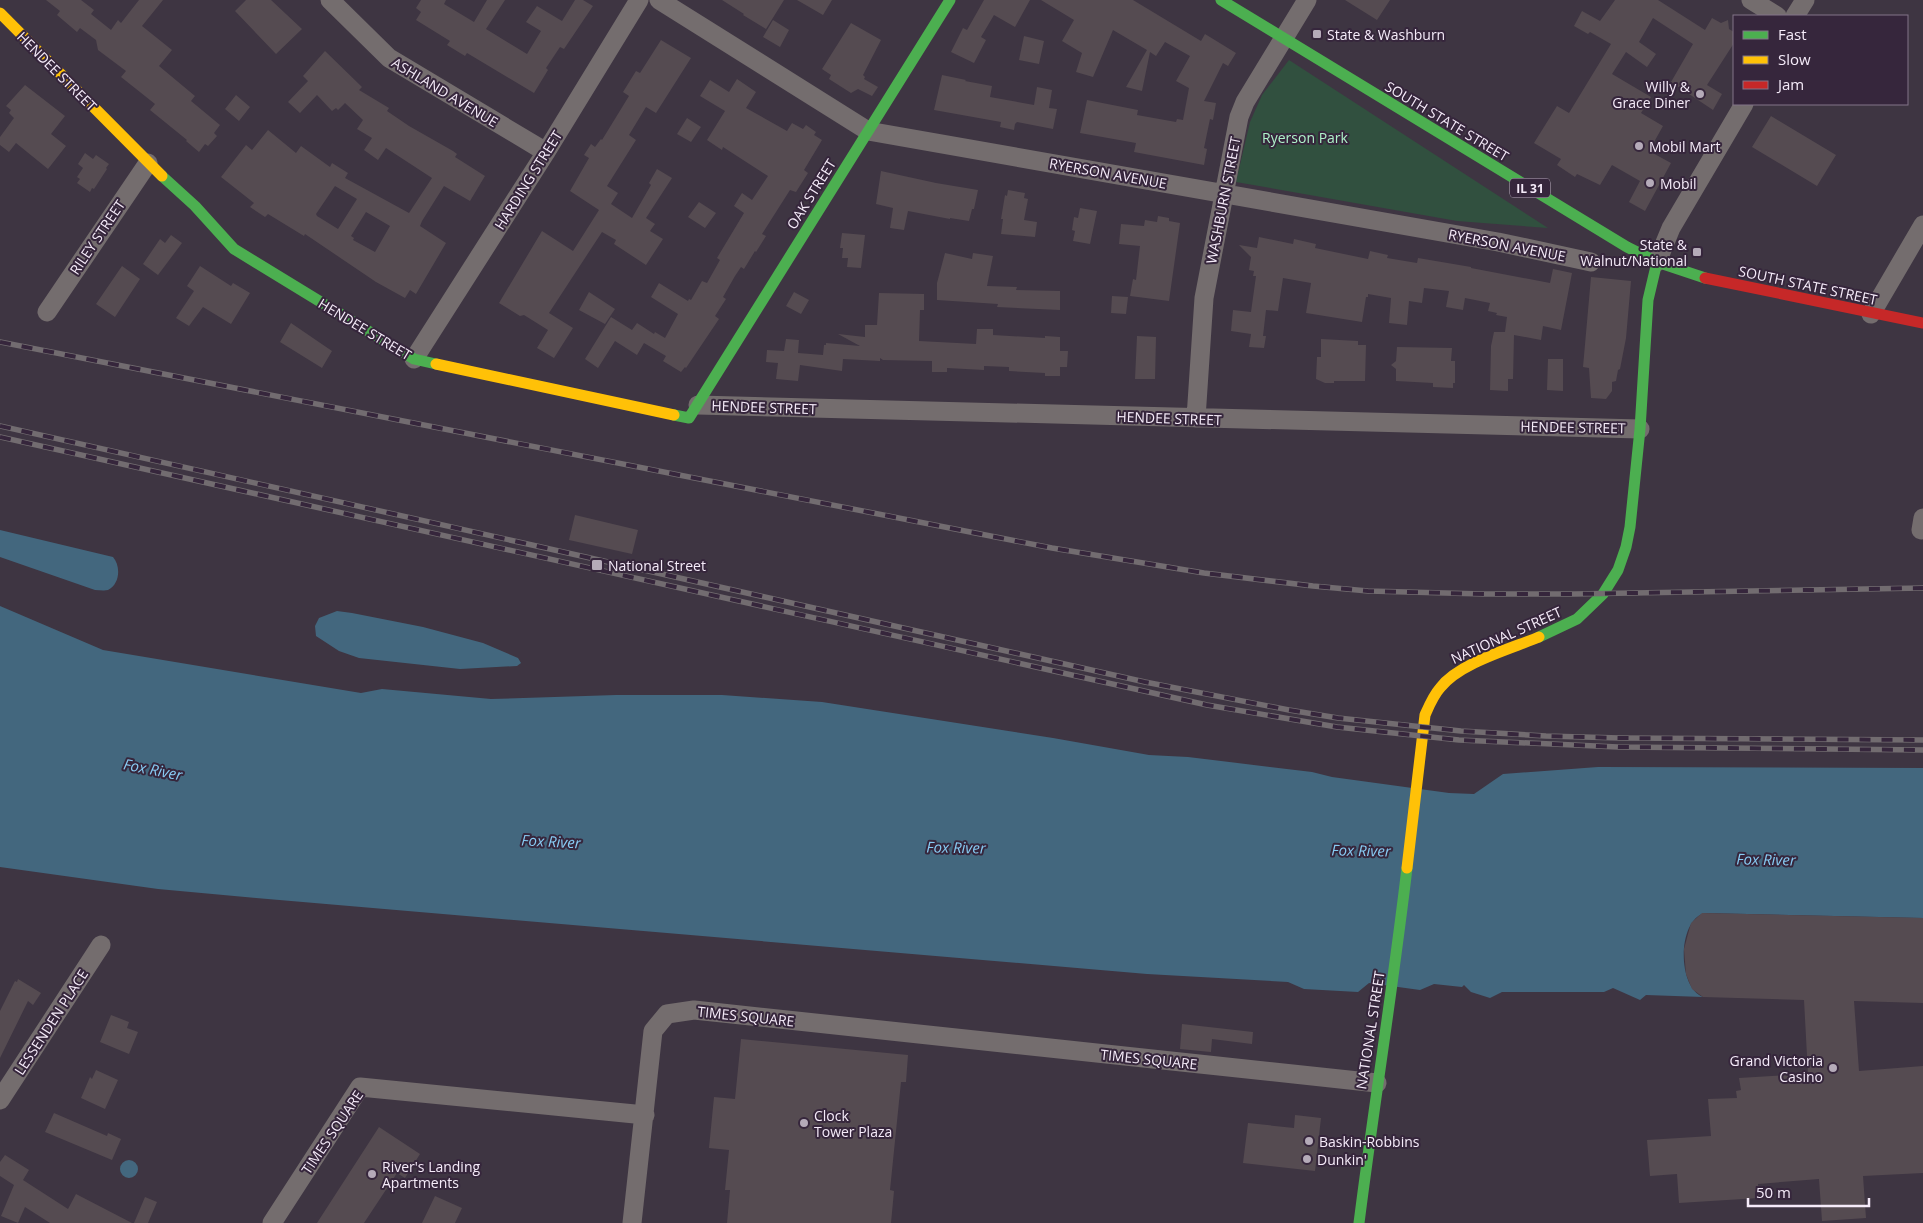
<svg xmlns="http://www.w3.org/2000/svg" width="1923" height="1223" viewBox="0 0 1923 1223" font-family="'Open Sans',sans-serif">
<style>
.green{fill:#31503f}
.water{fill:#43677e}
.building{fill:#554b51;fill-rule:evenodd}
.lines{fill:none;stroke-linecap:round;stroke-linejoin:round}
.street{stroke:#746d6e;stroke-width:19}
.fast{stroke:#4caf50;stroke-width:11}
.slow{stroke:#ffc107;stroke-width:11}
.jam{stroke:#c62828;stroke-width:11}
.rail-casing{stroke:#726c70;stroke-width:5.5}
.rail{stroke:#36263c;stroke-width:4;stroke-dasharray:11;stroke-linecap:butt}
.poi-dot{fill:#b5abb9;stroke:#36263c;stroke-width:2}
.labels{text-anchor:middle;dominant-baseline:central;stroke-width:4;stroke-linejoin:round;paint-order:stroke}
.shield{fill:#36263c;stroke:#bcb0c0;stroke-width:1}
.shield-label{font-size:12px;font-weight:bold;fill:#f5ebf9}
.poi-label{font-size:14px;fill:#f5ebf9;stroke:#36263c;text-anchor:start}
.street-label{font-size:14px;fill:#f5ebf9;stroke:#36263c}
.park-label{font-size:14px;fill:#aef2c9;stroke:#36263c}
.water-label{font-size:15px;font-style:italic;fill:#88ccf4;stroke:#36263c}
</style>
<rect width="100%" height="100%" fill="#3e3542"/>
<path class="green" d="M1289,60L1548,228L1457,221L1236,182L1250,122L1262,95Z"/>
<path class="water" d="M0,530L113,557C121,566 120,584 108,590C104,591 99,590 95,590L0,557Z
M0,606L103,650L361,693L382,689L491,699L616,695H722L822,702L1053,738L1149,755L1188,757L1312,772L1332,777L1449,793L1474,794L1503,774L1598,767L1923,768V918L1705,913C1677,920 1677,987 1703,997L1646,995L1640,1000L1613,988L1604,992H1502L1490,998L1471,992L1464,985L1462,987L1434,984L1420,990L1369,983L1358,992L1304,989L1288,982L1147,974L256,898L158,889L0,867Z
M337,611L352,613L423,627L483,643L518,658L521,663L517,666L460,669L359,658L339,651L316,636L315,626L319,618Z
M120 1169a9 9 0 1 1 18 0a9 9 0 1 1-18 0Z"/>
<path class="building" d="M46,0H81L94,10L91,14L111,30L118,20L121,23L139,0H163L142,26L172,50L159,66L195,96L191,101L220,125L214,133L217,136L208,146L205,144L199,152L186,141L187,140L150,110L155,104L121,77L126,71L98,50L96,40L80,28L77,32L57,15L60,11Z
M246,0H271L302,29L276,54L235,11Z
M421,0H446L444,4L474,22L487,0H505L486,29L527,54L541,31L526,22L537,6L562,21L575,0H583L593,6L564,49L560,47L546,68L548,70L534,93L467,53L465,56L447,45L450,41L416,20L421,12L416,8Z
M722,0H784L766,29L743,15L744,14Z
M797,0H832L823,15Z
M984,0H1030L1015,27L994,15L981,37L986,40L974,63L951,52L963,28L967,30Z
M1041,0H1133L1201,41L1205,34L1236,53L1228,66L1223,63L1204,101L1216,103L1213,120L1210,119L1204,148L1207,149L1204,165L1134,152L1136,143L1080,133L1087,100L1138,110L1137,115L1176,122L1177,119L1183,120L1189,88L1176,81L1190,56L1165,42L1156,56L1150,52L1142,91L1126,87L1147,50L1113,30L1093,77L1076,72L1082,53L1062,41L1074,20Z
M1345,0H1390L1377,20Z
M1615,0H1658L1705,30L1712,18L1721,23L1728,20L1729,29L1734,32V43L1707,85L1722,94L1713,110L1671,82L1693,44L1653,18L1639,42L1656,54L1647,67L1626,52L1612,74L1651,97L1641,113L1663,126L1649,151L1671,163L1645,211L1629,202L1640,181L1612,165L1600,185L1577,174L1575,177L1557,165L1561,159L1534,143L1557,106L1569,113L1611,44L1590,32L1588,34L1574,26L1582,11L1600,21Z
M773,20L789,30L780,47L763,37Z
M851,23L881,40L863,75L865,77L864,79L878,87L872,96L858,89L851,93L829,79L831,75L822,69Z
M1024,36L1044,41L1039,64L1019,60Z
M661,40L691,58L656,113L646,107L629,135L636,140L607,186L618,193L611,204L632,218L651,185L649,183L657,169L672,178L646,218L655,224L650,231L663,239L646,265L614,244L616,240L602,232L549,313L573,328L554,358L537,348L548,330L524,315L520,316L499,303L542,231L573,251L599,210L570,191L589,158L584,155L591,144L595,147L601,139L602,140L629,96L623,92L636,71L640,73Z
M325,51L362,87L359,90L389,108L387,111L409,126L453,151L457,154L455,157L485,176L470,201L444,186L422,221L420,226L446,243L416,294L410,290L405,298L376,282L305,234L304,236L268,214L265,217L250,207L254,203L221,177L246,145L252,150L268,130L296,153L301,146L330,167L332,163L348,173L345,178L409,213L432,178L386,148L378,160L364,150L372,138L357,129L363,120L345,103L338,110L336,108L332,111L317,95L300,113L288,102L308,81L303,76ZM335,186L357,199L338,229L317,216L316,214ZM366,212L390,226L375,252L353,240L354,238L351,236Z
M942,75L966,80L965,81L992,86L990,97L1034,105L1037,87L1052,90L1049,108L1057,109L1053,129L1017,122L1015,124L1014,130L1000,127L1001,122L934,110Z
M737,79L756,92L746,108L787,131L792,123L803,129L806,125L816,132L814,135L822,140L804,170L808,173L796,192L790,190L762,234L766,236L756,252L755,251L744,269L741,267L735,276L723,297L726,299L715,316L719,319L686,368L685,367L681,372L663,361L666,356L644,343L637,355L615,341L598,368L585,359L611,317L632,330L637,323L654,334L655,332L665,338L678,314L651,297L659,283L688,301L689,299L691,300L702,281L707,283L720,260L717,258L744,213L734,206L742,193L752,200L768,176L723,147L722,150L707,140L725,111L700,96L710,80L729,92Z
M25,85L65,116L51,134L66,146L48,169L16,143L9,152L0,145V137L14,118L9,113L11,110L6,106Z
M236,95L250,107L239,121L225,109Z
M1771,116L1836,155L1817,186L1752,147Z
M687,118L701,127L691,142L677,134Z
M85,153L93,159L96,155L109,164L106,168L107,169L94,189L92,188L90,192L77,183L80,179L77,177L83,168L78,164Z
M881,171L936,183L978,190L974,209H972L969,221L950,218V219L908,211L904,230L890,228L893,208L876,204Z
M1008,190L1025,193L1024,198L1028,199L1024,220L1037,222L1035,237L1001,234L1003,219H1001L1005,195L1007,196Z
M699,202L716,213L705,228L688,217Z
M1080,208L1097,211L1090,244L1073,241L1075,231L1072,230L1074,217L1078,218Z
M1158,216L1169,218V221L1180,223L1169,301L1130,296L1133,279L1136,280L1140,246L1119,244L1121,224L1144,226L1145,220L1157,222Z
M842,233L865,235L861,268L847,267L848,258H842L843,248H840Z
M171,235L182,243L158,275L143,264L160,239L165,243Z
M1259,237L1293,244L1294,239L1316,244L1315,248L1368,259L1370,251L1388,255L1387,258L1417,263L1418,258L1471,267V268L1550,283L1553,269L1572,273L1561,330L1543,326L1541,340L1514,335L1513,379H1508V391L1490,390L1491,346L1494,332H1505L1507,317L1496,315L1497,313L1488,311L1490,303L1465,298L1463,310L1446,307L1449,291L1424,288L1422,303L1409,301L1407,325L1389,323L1391,298L1368,294V297H1366L1362,322L1306,313L1311,283L1283,278L1278,311L1266,310L1263,336H1266L1264,348L1249,347L1251,334L1231,331L1233,310L1251,312L1256,276H1253L1254,271L1249,270L1251,257L1239,245L1257,248Z
M945,253L972,259L973,253L993,256L987,286L1017,287L1016,290L1060,291V310L997,307L998,304L937,300V283Z
M122,266L140,279L115,317L96,304Z
M200,266L231,286L233,283L250,293L231,324L203,307L189,326L176,318L194,291L187,286Z
M1591,277L1631,281L1626,338L1620,369L1618,370L1616,381L1612,382V391L1606,399L1591,398L1589,368L1583,367Z
M589,292L615,309L605,324L579,310Z
M794,292L809,300L801,314L786,306Z
M879,293L924,294V310H920L919,341L976,344L977,329H993V335L1045,338V336L1060,337V351H1068L1067,367H1060V376H1045V373L1009,371V367L984,366V370L947,368V372H932V361L883,360L880,358V361L843,359L842,371L800,365L798,381L776,379L778,363L766,362L767,350L784,351L786,339L799,340L798,353L823,355L824,345H826V343L860,346L838,334L865,337V325H877Z
M1112,296L1128,297L1126,314L1111,313Z
M291,323L332,351L322,368L280,342Z
M1137,336L1156,337L1155,379H1135Z
M1321,339L1358,341V345H1366L1365,381H1334V383H1325L1316,379L1317,357H1321Z
M1397,347L1452,348L1451,361H1455V383H1453V388L1433,387V383L1396,381V369L1391,365L1396,361Z
M1548,359H1563V391L1547,390Z
M575,515L638,530L632,554L569,540Z
M1702,913L1923,918V1003L1854,1001L1859,1071L1923,1066V1173L1863,1176L1866,1218L1822,1221L1819,1179L1758,1184L1759,1198L1679,1203L1677,1174L1650,1176L1647,1140L1711,1136L1708,1099L1737,1098L1736,1091L1741,1090L1739,1078L1808,1074L1804,1000L1703,997L1692,989L1686,974L1684,949L1691,923Z
M18,979L41,993L33,1005L28,1001L0,1058V1011L15,981L17,982Z
M111,1015L129,1022L127,1028L138,1032L129,1054L100,1042Z
M1182,1024L1253,1032L1252,1044L1212,1039L1211,1052L1180,1049Z
M741,1039L908,1055L906,1082H901L890,1190L894,1191L891,1223H727L730,1190H725L729,1150L709,1148L714,1097L735,1099Z
M96,1070L118,1080L105,1109L81,1098L90,1077L92,1079Z
M54,1113L107,1136L108,1133L121,1139L112,1160L45,1132Z
M1295,1115L1321,1118L1315,1171L1243,1163L1248,1123L1294,1128Z
M379,1127L420,1154L405,1178L397,1173L364,1223H317Z
M5,1155L29,1170L23,1180L68,1209L76,1194L132,1223H50L25,1207L18,1223L1,1216L14,1185L0,1176V1162Z
M435,1196L462,1208L455,1223H422Z
M145,1197L157,1202L148,1223H134Z"/>
<g class="lines">
<path class="street" d="M330,0L389,58L546,152
M659,0L868,131L1498,242L1591,262
M1751,0L1777,16
M1795,16L1805,0
M1657,262L1671,228L1744,104
M47,312L148,163
M1871,314L1923,225
M414,359L546,152L639,0
M698,405L1640,429
M1196,418L1204,298L1239,117L1245,102L1307,0
M1921,530L1923,518
M0,1100L101,945
M272,1223L360,1087L645,1115
M632,1223L653,1031L667,1014L694,1010L1377,1083"/>
<path class="fast" d="M1221,0L1627,247L1657,262L1705,278
M162,176L195,206L234,249L414,359L436,364
M674,415L689,418L950,0
M1539,637L1577,619L1603,594L1618,570L1626,547L1630,527L1640,429L1648,300L1657,262
M1359,1223C1374,1105 1393,987 1407,868"/>
<path class="slow" d="M0,13L162,176
M436,364L674,415
M1407,868L1425,715C1429,706 1433,696 1440,688C1459,663 1510,649 1539,637"/>
<path class="jam" d="M1705,278L1923,323"/>
<defs>
<path id="rail" d="M0,342L1052,548L1204,573L1313,586L1368,591L1484,594H1574L1923,588
M0,426L1145,682L1289,710L1338,718L1461,731L1546,736L1620,738L1923,740
M0,437L1207,705L1337,727L1459,740L1618,747L1923,750"/>
</defs>
<use href="#rail" class="rail-casing"/>
<use href="#rail" class="rail"/>
</g>
<g class="poi-dot">
<rect x="1312" y="29" width="10" height="10" rx="2.5"/>
<circle cx="1700" cy="94" r="5"/>
<circle cx="1639" cy="146" r="5"/>
<circle cx="1650" cy="183" r="5"/>
<rect x="1692" y="247" width="10" height="10" rx="2.5"/>
<rect x="591" y="559" width="12" height="12" rx="2.5"/>
<circle cx="1833" cy="1068" r="5"/>
<circle cx="804" cy="1123" r="5"/>
<circle cx="1309" cy="1141" r="5"/>
<circle cx="1307" cy="1159" r="5"/>
<circle cx="372" cy="1174" r="5"/>
</g>
<g class="labels">
<rect class="shield" x="1510" y="178.5" width="40" height="19" rx="4"/>
<g class="shield-label">
<text x="1530" y="188">IL 31</text>
</g>
<g class="poi-label">
<text x="1327" y="34">State &amp; Washburn</text>
<text x="1690" y="86" text-anchor="end">Willy &amp;<tspan x="1690" dy="16">Grace Diner</tspan></text>
<text x="1649" y="146">Mobil Mart</text>
<text x="1660" y="183">Mobil</text>
<text x="1687" y="244" text-anchor="end">State &amp;<tspan x="1687" dy="16">Walnut/National</tspan></text>
<text x="608" y="565">National Street</text>
<text x="1823" y="1060" text-anchor="end">Grand Victoria<tspan x="1823" dy="16">Casino</tspan></text>
<text x="814" y="1115">Clock<tspan x="814" dy="16">Tower Plaza</tspan></text>
<text x="1319" y="1141">Baskin-Robbins</text>
<text x="1317" y="1159">Dunkin'</text>
<text x="382" y="1166">River's Landing<tspan x="382" dy="16">Apartments</tspan></text>
</g>
<g class="street-label">
<text transform="translate(57 71) rotate(45)">HENDEE STREET</text>
<text transform="translate(445 92) rotate(31)">ASHLAND AVENUE</text>
<text transform="translate(1447 121) rotate(31)">SOUTH STATE STREET</text>
<text transform="translate(1108 173) rotate(10)">RYERSON AVENUE</text>
<text transform="translate(528 180) rotate(-58)">HARDING STREET</text>
<text transform="translate(811 194) rotate(-58)">OAK STREET</text>
<text transform="translate(1223 200) rotate(-79)">WASHBURN STREET</text>
<text transform="translate(97 237) rotate(-56)">RILEY STREET</text>
<text transform="translate(1507 245) rotate(11)">RYERSON AVENUE</text>
<text transform="translate(1808 285) rotate(12)">SOUTH STATE STREET</text>
<text transform="translate(365 329) rotate(31)">HENDEE STREET</text>
<text transform="translate(764 407) rotate(2)">HENDEE STREET</text>
<text transform="translate(1169 418) rotate(2)">HENDEE STREET</text>
<text transform="translate(1573 427) rotate(1)">HENDEE STREET</text>
<text transform="translate(1506 635) rotate(-24)">NATIONAL STREET</text>
<text transform="translate(746 1016) rotate(6)">TIMES SQUARE</text>
<text transform="translate(51 1022) rotate(-57)">LESSENDEN PLACE</text>
<text transform="translate(1370 1030) rotate(-81)">NATIONAL STREET</text>
<text transform="translate(1149 1059) rotate(6)">TIMES SQUARE</text>
<text transform="translate(332 1132) rotate(-56)">TIMES SQUARE</text>
</g>
<g class="park-label">
<text x="1305" y="137">Ryerson Park</text>
</g>
<g class="water-label">
<text transform="translate(153 769) rotate(11)">Fox River</text>
<text transform="translate(551 841) rotate(3)">Fox River</text>
<text transform="translate(956 847) rotate(1)">Fox River</text>
<text transform="translate(1361 850) rotate(1)">Fox River</text>
<text transform="translate(1766 859) rotate(1)">Fox River</text>
</g>
</g>
<rect x="1733" y="15" width="175" height="90" fill="#36263c" stroke="#827588"/>
<rect x="1743" y="31" width="25" height="8" fill="#4caf50" stroke="#827588"/>
<text x="1778" y="40" font-size="15" fill="#f5ebf9">Fast</text>
<rect x="1743" y="56" width="25" height="8" fill="#ffc107" stroke="#827588"/>
<text x="1778" y="65" font-size="15" fill="#f5ebf9">Slow</text>
<rect x="1743" y="81" width="25" height="8" fill="#c62828" stroke="#827588"/>
<text x="1778" y="90" font-size="15" fill="#f5ebf9">Jam</text>
<path d="M1748 1198v8h121v-8" fill="none" stroke="#f5ebf9" stroke-width="2.5"/>
<text x="1756" y="1198" font-size="15" fill="#f5ebf9" stroke="#36263c" stroke-width="4" paint-order="stroke">50 m</text>
</svg>
